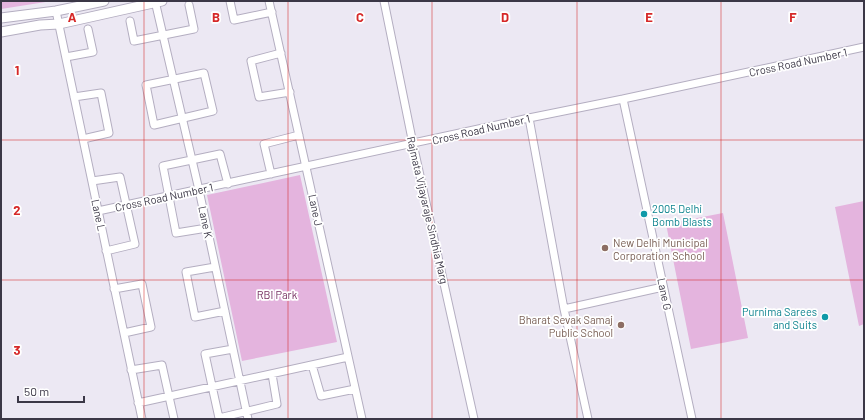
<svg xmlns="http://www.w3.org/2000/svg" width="865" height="420" viewBox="0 0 865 420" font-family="Barlow,sans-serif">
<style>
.green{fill:#e4b4de}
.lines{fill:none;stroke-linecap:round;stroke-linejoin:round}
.minor-casing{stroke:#b4aec1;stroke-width:9}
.tertiary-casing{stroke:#b4aec1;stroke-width:11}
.minor{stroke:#fff;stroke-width:7}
.tertiary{stroke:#fff;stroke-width:9}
.grid{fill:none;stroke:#d62828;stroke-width:1;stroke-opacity:0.55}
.culture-dot{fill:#0f9aa8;stroke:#fff;stroke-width:1.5}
.education-dot{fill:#8d6e63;stroke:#fff;stroke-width:1.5}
.labels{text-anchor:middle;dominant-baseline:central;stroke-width:3.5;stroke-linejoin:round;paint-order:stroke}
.street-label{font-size:11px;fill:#3b3746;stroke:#fff}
.culture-label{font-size:11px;fill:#0d838f;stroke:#fff;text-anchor:start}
.education-label{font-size:11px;fill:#785e54;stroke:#fff;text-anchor:start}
.park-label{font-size:11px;fill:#742e5f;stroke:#fff}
.grid-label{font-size:13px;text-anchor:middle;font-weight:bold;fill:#d62828;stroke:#fff;stroke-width:3.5;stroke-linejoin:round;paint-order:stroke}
</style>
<rect width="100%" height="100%" fill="#ece8f3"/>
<path class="green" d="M1,1H52L1,9Z
M300,175L337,342L242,361L207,195Z
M864,201V324L859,326L835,207Z
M723,213L748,338L691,349L666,224Z"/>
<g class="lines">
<defs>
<path id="minor" d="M155,1L199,190L248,419
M230,1L234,20L272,12
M269,1L362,419
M384,1L413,144L474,419
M56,11L142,419
M130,21L134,41L194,29L189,5
M281,53L251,61L259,97L290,92
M66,57L93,52L88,29
M204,73L213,111L154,125L146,85Z
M74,97L101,93L109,133L83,139
M623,99L692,419
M529,118L564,309
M271,174L264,144L299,135
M92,181L120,177L135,244L106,251
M98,211L529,118L623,99L864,47
M207,228L176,233L163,166L220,154L228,184
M215,267L186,272L195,317L225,311
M114,289L142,284L151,327L124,333
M233,349L205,354L219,418L277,404L272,374
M312,365L321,396L355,389
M131,370L162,365L174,419
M138,403L348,357
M588,419L564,309L663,287"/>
<path id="tertiary" d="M1,18L56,11L104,1
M1,32L40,25L59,24L162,1"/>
</defs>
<use href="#minor" class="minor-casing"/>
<use href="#tertiary" class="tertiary-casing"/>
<use href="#minor" class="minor"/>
<use href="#tertiary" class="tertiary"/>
</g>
<path class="grid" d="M144,1V419M288,1V419M432,1V419M577,1V419M721,1V419M1,140H864M1,280H864"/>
<g class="culture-dot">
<circle cx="644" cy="214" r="4"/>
<circle cx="825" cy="317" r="4"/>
</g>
<g class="education-dot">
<circle cx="605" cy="248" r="4"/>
<circle cx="621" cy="325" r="4"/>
</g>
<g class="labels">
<g class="street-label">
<text transform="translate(798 62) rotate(-12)">Cross Road Number 1</text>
<text transform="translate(481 129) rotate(-13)">Cross Road Number 1</text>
<text transform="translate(164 197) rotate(-12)">Cross Road Number 1</text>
<text transform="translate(316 210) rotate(78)">Lane J</text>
<text transform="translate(428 210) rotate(77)">Rajmata Vijayaraje Sindhia Marg</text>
<text transform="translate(99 215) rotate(78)">Lane L</text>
<text transform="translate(206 222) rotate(78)">Lane K</text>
<text transform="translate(665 294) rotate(78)">Lane G</text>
</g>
<g class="culture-label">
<text x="652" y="208">2005 Delhi<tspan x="652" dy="13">Bomb Blasts</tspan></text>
<text x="817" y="311" text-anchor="end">Purnima Sarees<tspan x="817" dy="13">and Suits</tspan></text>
</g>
<g class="education-label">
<text x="613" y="242">New Delhi Municipal<tspan x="613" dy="13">Corporation School</tspan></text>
<text x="613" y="319" text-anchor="end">Bharat Sevak Samaj<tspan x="613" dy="13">Public School</tspan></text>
</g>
<g class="park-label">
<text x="277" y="294">RBI Park</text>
</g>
</g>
<g class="grid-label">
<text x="72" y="22">A</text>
<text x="216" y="22">B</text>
<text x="360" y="22">C</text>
<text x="505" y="22">D</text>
<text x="649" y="22">E</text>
<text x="793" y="22">F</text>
<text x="17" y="75">1</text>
<text x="17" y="215">2</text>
<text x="17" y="355">3</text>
</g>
<rect width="865" height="420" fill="none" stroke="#3b3746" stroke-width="4"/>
<path d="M18 396v6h66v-6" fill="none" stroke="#3b3746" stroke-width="2"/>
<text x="24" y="396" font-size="12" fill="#3b3746" stroke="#ffffff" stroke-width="3" paint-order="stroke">50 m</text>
</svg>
